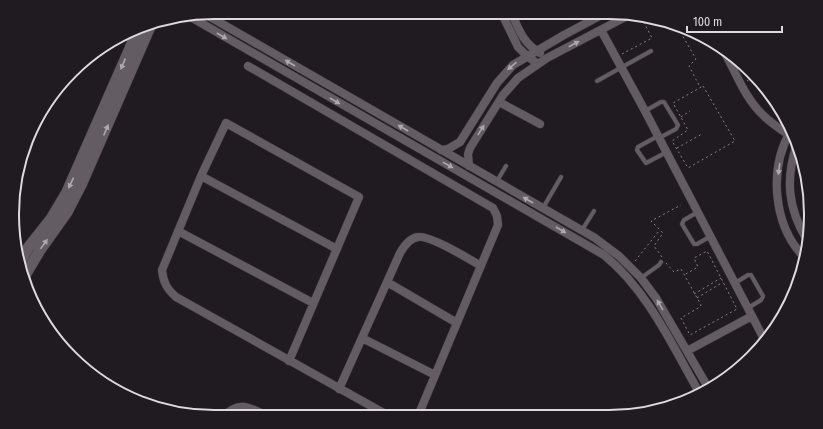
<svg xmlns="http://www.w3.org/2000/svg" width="823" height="429" viewBox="0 0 823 429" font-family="'Fira Sans Condensed',sans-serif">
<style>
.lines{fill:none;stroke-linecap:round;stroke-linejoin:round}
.lane-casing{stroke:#383539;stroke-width:5}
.street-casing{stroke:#383539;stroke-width:9}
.secondary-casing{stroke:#383539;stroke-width:12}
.path{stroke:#858185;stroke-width:1;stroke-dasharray:2 3;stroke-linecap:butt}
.lane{stroke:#635d63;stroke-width:4}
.street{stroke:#635d63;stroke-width:8}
.secondary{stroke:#635d63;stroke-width:11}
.oneway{fill:#aca8ad}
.rim{fill:none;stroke:#dddade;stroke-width:2}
</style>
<rect width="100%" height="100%" fill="#201b20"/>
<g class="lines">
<defs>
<path id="lane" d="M597,81L651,51
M645,111L661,102H664L678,125L676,129L659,138
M658,136L638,147L637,150L646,163L667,152
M497,181L506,166
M543,208L561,177
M698,212L684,220L682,224L694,244H697L711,236
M582,230L594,211
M641,278L659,265L661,262
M735,283L748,275H751L763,296L761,300L748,308"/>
<path id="street" d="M501,12L518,47L527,56L538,64
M511,12C519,30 523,43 540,53
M205,14L595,238L619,256L641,278L656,298L709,389
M189,16L604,255C648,291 672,345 700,394
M601,30L645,111L765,341
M726,55C737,75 746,100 764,116C771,123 780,129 789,135
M248,66L493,208L497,216L498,225L418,416
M499,102L540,124
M790,132C769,169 773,224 803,256
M797,144C785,179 788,209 807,240
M441,150L448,149L460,142L497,83L513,65L564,35L607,12
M469,166L468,154L470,148L503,95L518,78L547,58L629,15
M201,176L337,249
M178,231L313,303
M387,282L457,323
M362,338L435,375
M687,351L752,316
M289,361L359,197L226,123L201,176L162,270C163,282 167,289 176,297L389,416
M339,389L400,253C404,246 410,238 418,237C430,235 469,259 481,266
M223,417C239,400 249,407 267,416"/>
<path id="secondary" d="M20,262L28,248L51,219L67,192L139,28
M24,277L40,250L67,212L81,185L152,22"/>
</defs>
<use href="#lane" class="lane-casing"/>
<use href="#street" class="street-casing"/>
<use href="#secondary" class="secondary-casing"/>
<path class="path" d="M678,28L696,59L689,66L700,87
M622,54L652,38L643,21L644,18
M747,81L754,76
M703,86L735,141L688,168L672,141L688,130L673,103Z
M681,117L690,111
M677,148L702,134
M662,257L654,246L663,233L651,221L681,205
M635,261L659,231
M666,263L674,272L681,269L701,305L700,307L681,318L690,335L737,309L707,251L694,258L698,267L684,275
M694,294L721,278
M697,298L723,282"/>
<use href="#lane" class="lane"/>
<use href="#street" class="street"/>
<use href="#secondary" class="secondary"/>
</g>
<defs><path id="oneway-solid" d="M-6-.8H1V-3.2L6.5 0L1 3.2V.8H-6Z"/></defs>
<g class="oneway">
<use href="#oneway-solid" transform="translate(222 36) rotate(30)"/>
<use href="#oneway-solid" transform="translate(574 44) rotate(-28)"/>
<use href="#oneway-solid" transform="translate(290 63) rotate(-150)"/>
<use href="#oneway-solid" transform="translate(123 64) rotate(114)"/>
<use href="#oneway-solid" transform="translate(512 66) rotate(139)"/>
<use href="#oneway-solid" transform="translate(335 101) rotate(30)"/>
<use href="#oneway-solid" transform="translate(403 128) rotate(-150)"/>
<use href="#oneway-solid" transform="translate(106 130) rotate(-67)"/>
<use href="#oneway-solid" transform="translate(481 130) rotate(-58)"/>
<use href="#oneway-solid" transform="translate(448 165) rotate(29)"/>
<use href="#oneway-solid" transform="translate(779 169) rotate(98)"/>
<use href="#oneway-solid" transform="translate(71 183) rotate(115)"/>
<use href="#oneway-solid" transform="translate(528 200) rotate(-150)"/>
<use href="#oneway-solid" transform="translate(561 230) rotate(30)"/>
<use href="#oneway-solid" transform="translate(44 244) rotate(-54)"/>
<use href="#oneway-solid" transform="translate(660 305) rotate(-120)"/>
</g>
<path d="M0 0H823V429H0ZM214 19H609A195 195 0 0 1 804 214V215A195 195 0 0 1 609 410H214A195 195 0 0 1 19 215V214A195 195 0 0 1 214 19Z" fill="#201b20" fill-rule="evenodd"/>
<path class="rim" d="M214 19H609A195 195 0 0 1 804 214V215A195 195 0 0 1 609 410H214A195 195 0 0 1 19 215V214A195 195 0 0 1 214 19Z"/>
<path d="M687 26v6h95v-6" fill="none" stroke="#dddade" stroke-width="2"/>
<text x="693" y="26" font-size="12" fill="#dddade" stroke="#201b20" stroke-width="3" paint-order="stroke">100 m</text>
</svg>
